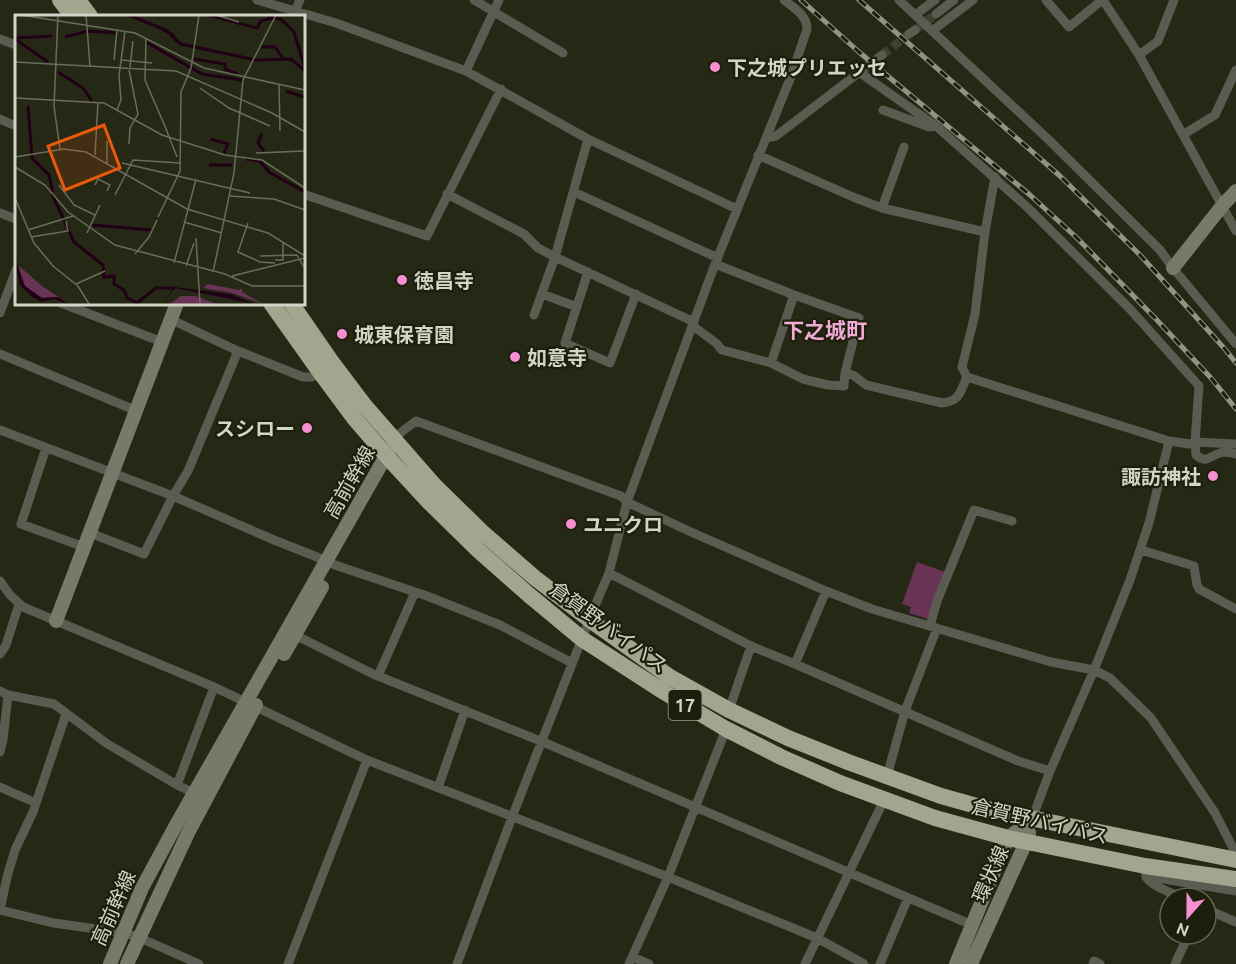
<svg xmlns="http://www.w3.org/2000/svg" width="1236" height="964" viewBox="0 0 1236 964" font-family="Ubuntu,'Noto Sans JP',sans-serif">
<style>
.green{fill:#683355}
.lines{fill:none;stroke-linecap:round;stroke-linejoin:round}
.street-tunnel{stroke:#3f4230;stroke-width:9;stroke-dasharray:9 4.5;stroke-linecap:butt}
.street{stroke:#5a5c52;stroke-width:9}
.secondary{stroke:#777a6b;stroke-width:14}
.highway{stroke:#a1a68f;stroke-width:16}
.rail-casing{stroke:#919485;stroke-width:5}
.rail{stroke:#1c1f0b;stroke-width:3;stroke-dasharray:9;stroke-linecap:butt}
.poi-dot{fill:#f690d0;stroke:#1c1f0b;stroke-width:2}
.labels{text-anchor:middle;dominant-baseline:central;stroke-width:4.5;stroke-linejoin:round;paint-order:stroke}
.shield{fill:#1c1f0b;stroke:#9b9e8f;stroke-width:1.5}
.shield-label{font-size:18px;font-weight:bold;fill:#d1d4c7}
.poi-label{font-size:20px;font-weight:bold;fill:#d1d4c7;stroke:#1c1f0b;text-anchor:start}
.street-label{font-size:20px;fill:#d1d4c7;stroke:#1c1f0b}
.neighbourhood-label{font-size:21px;font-weight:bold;fill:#f1aad5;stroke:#1c1f0b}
.inset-river{fill:none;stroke:#210016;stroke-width:3}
.inset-road{fill:none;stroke:#6a6d5c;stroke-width:1.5}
.view{fill:#e8590c;fill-opacity:0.15;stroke:#e8590c;stroke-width:3}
.inset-edge{fill:none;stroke:#d1d4c7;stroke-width:3}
</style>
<rect width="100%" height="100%" fill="#252815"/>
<path class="green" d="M917,562L945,572L928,619L909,613L911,607L902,604Z"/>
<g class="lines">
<path class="street-tunnel" d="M915,30L936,14
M882,55L909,34"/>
<path class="street" d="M257,0L336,23L466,71L588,139L737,209
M474,0L563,53
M899,0L1049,140L1160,250L1173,268L1236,344
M1046,0L1069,27L1102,0
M1103,0L1139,55L1236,231
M936,14L954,0
M915,15L935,0
M293,16L300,0
M932,31L973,0
M909,34L915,30
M0,39L16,45
M1139,55L1158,41L1174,0
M466,71L499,0
M859,72L936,126L1026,206L1129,308L1199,386L1195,442L1196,455C1207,464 1209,456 1220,453C1225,451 1231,453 1236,454
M883,110L929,127L936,126
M0,119L16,126
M1184,134L1215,115L1236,70
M766,138L776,136L882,55
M758,155L853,197L882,208L985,232
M995,177L985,232L975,314L962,367L967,377L1169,441
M574,192L718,258
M303,194L427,236L501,89
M447,194L524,234L538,248L555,257L694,322
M882,208L904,147
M0,213L16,219
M588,272L565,343L610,363L636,294
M542,294L577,307
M61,303L162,342
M0,313L16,270
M534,315L555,257L588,139
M172,320L238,351L303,377H312L320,372
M693,326L716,343L722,350L771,363L803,379L828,385L844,386L845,373L859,318L794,295L715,264
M0,354L137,411
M771,363L794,295
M845,373L853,375L866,385L942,403C960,401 960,392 967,377
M0,430L173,496L188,471L238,351
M395,441L400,433L416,421L621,496L627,502L691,532L826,591L872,609L1051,662L1094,670L1110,678L1151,718L1215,813L1234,850H1236
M46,448L21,524L84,547
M90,533L144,554L173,496L274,540L327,561L335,565L427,596L500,625L572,663
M1141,550L1194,566L1197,585L1199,589L1236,609
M609,573L751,646L795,664L1018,761L1050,771
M0,581L10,595L23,607L214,687L367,760L668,877L817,938L864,964
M930,626L937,601L974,510L1012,521
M295,635L373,674L543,742L972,925
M0,654L6,645L19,604
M795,664L826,591
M378,676L415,592
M0,691L8,695L54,704L106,743L177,785L194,793
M729,710L751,646
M0,752L3,740L8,695
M887,776L905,711L937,628
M177,785L214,687
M0,787L36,803
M438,788L465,710
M1032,819L1050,771L1094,670L1130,580L1149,523L1169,441L1189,444L1195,442L1236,444
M1145,866L1146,876L1236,891
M1146,877C1154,888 1171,892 1182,898
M1206,909L1236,922
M0,910L54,923L124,933L138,937L199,964
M0,910L7,877L15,850L33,812L66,714
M632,957L649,964
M288,964L367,760
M457,964L512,817L592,613L609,573L627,502L715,264L792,74L807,29C807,15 794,8 784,0
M629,964L668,877L726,729
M805,964L884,800
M880,964L908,898
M1093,964L1094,961L1100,964
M1175,964L1189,934"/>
<path class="secondary" d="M1173,268L1222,206L1236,191
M56,621L177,303
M284,654L322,587
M110,964L142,888L176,825L391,447
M127,964L188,833L256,705
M956,964L1008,838L1032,819
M971,964L1026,842L1029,833"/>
<path class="highway" d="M60,0L72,16
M78,0L90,16
M271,303L320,372L354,418L392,462L429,502L478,550L529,595L582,639L664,692L726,729L781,757L840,783L935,818L1008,838L1145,866L1236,879
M291,303L331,361L365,406L434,485L482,532L535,578L590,620L670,677L729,710L788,738L848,762L941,796L991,810L1236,860"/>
<defs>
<path id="rail" d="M801,0L859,52L1030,195L1077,238L1155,318L1211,378L1236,409
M859,0L1060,176L1140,255L1224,348L1236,363"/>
</defs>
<use href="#rail" class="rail-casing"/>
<use href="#rail" class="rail"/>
</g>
<g class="poi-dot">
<circle cx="715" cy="67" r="6"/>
<circle cx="402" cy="280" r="6"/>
<circle cx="342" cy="334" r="6"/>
<circle cx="515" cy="357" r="6"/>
<circle cx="307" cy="428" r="6"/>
<circle cx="1213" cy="476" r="6"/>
<circle cx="571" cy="524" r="6"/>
</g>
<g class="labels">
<rect class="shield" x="668.5" y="690" width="33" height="30" rx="4.5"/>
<g class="shield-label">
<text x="685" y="705">17</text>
</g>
<g class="poi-label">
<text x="727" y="67">下之城プリエッセ</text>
<text x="414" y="280">徳昌寺</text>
<text x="354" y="334">城東保育園</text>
<text x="527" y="357">如意寺</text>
<text x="295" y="428" text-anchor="end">スシロー</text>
<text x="1201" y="476" text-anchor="end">諏訪神社</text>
<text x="583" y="524">ユニクロ</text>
</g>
<g class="street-label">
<text transform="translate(349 482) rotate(-60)">高前幹線</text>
<text transform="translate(609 627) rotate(36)">倉賀野バイパス</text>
<text transform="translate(1040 821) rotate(13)">倉賀野バイパス</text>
<text transform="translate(990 874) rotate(-66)">環状線</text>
<text transform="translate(113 908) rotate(-66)">高前幹線</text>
</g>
<g class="neighbourhood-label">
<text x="825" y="330">下之城町</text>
</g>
</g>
<g transform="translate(15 15)">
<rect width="290" height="290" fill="#252815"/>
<path d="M4,251L27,271L44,282L27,283L13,274L7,268ZM193,269L224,275L227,273V277L248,289L217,278L188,273ZM166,281H180L202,289H155Z" fill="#683355"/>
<path d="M0,244L10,271L27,283L44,282L52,289L39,284L26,287L16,281L5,270ZM159,272L215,279L240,289L160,273L148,289Z" fill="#210016"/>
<path class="inset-river" d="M113,0L151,15L166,29L241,45L276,44L290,56M193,0L242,13L246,6L258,3M253,0L267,5L279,17L290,54M145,13L158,20L161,27M50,22L73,16L101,18M0,23L37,21M0,24L33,47M131,27L187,59L227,65M246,32H260L268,44M179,44L210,49V54L222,59M43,57L68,73L77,86M271,76L289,82M13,91L17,143L34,160L38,177M247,118L243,128L249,136M196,124L213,129L209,138M231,144L245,146L254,157L290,177M194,150H217M37,179L59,227L88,250L89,262L99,261V269L109,275L112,283L122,288L141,273H160M77,210L136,215"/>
<path class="inset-road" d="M6,0L120,18L189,53L290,75M43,0L39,91L45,134M71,0L75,51M201,0L224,7M131,23L130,65L152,116M99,45L102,15M107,45L137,48M0,47L161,56L257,98L290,117M115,52L118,26M114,55L123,99L115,113L114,129M264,70L265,116M185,73L214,93L255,111M290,82V122M0,83L89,88L147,120L210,140L247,145L290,173M102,95L106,85L104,61L110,16M151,114L162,142M241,138L290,136M80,140L83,87M0,142L49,134L71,137L172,194L253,218L290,241M92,148V126M107,148L235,178M0,152L30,170L53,197L100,230L210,259L237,271H290M44,170L59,190L80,200M80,170L83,164L95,170L92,176M100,180L118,145L165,148M215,181L259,184L290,195M0,183L19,228L38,251L63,271L74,289M143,202L165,156L166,77L176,53L184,0M169,207L207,218M233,208L223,237L245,247L260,248M13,215L58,201M72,218L85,190M16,222L53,216L51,206M181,223L185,289M120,239L134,222L142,205M245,241L282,240L290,254M260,245H268V228M159,248L181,164M171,251L179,228M198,257L219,158L228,65L261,0M217,261L290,243M61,269L90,256"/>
<path class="view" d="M89,110L105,153L50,175L33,131Z"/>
<rect width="290" height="290" class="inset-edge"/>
</g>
<g transform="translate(1188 916) rotate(201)"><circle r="28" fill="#1c1f0b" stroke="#646756" stroke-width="1.5"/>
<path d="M0-4.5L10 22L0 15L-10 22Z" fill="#f690d0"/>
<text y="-9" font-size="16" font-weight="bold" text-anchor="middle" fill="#d1d4c7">N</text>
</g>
</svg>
